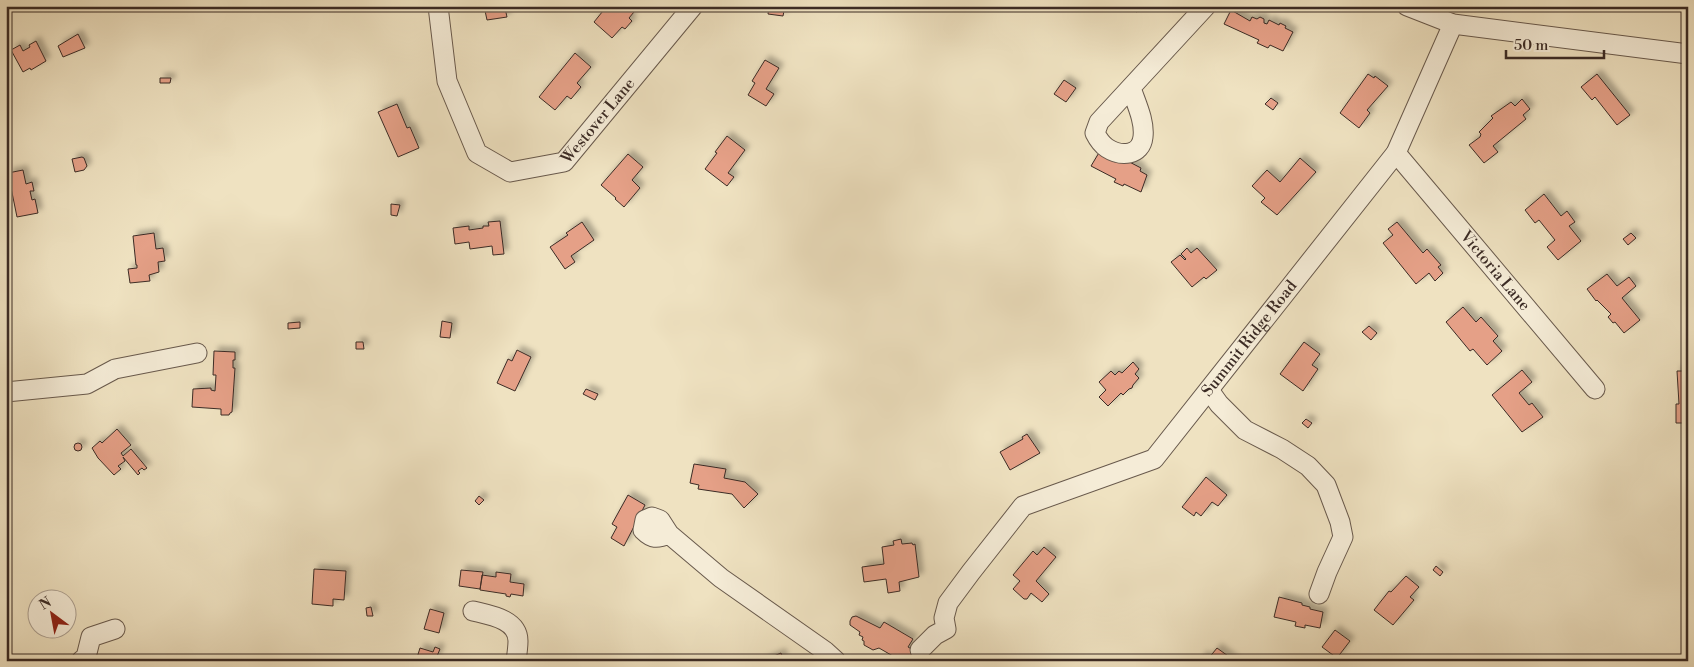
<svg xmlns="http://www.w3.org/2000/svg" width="1694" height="667" viewBox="0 0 1694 667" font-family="'Libre Bodoni',serif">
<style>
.building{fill:#e5a087;stroke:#3b2b25;filter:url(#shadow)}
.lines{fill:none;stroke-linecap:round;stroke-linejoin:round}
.minor-casing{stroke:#68594c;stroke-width:21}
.minor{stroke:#f5ecd7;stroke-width:19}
.labels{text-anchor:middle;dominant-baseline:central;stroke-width:4.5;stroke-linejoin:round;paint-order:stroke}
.street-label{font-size:16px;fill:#3b2b25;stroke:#f5ecd7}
</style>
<defs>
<filter id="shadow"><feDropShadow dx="4.5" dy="-4.5" stdDeviation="2.5" flood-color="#0004"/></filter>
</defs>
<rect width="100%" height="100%" fill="#efe2c1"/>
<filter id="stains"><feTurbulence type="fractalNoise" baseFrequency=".004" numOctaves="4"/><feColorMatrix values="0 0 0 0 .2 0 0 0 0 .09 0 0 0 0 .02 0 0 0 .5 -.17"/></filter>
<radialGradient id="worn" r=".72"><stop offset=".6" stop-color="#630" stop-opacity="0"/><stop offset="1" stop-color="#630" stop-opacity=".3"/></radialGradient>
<path class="building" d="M363,6H385L386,8L363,10Z
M484,6H515L505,8L507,17L487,20Z
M607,6H639L629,18L632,21L625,29L622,27L612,38L594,22Z
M769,6H785L783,16L768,14Z
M1125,6H1140L1137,12Z
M1231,10L1250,21L1252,17L1257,19L1260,17L1264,19V23L1267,24L1269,20L1279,25L1280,23L1286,26L1285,28L1293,32L1283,51L1270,45L1268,48L1257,43L1259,40L1224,24Z
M78,34L85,48L63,57L58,46Z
M36,41L46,61L31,70L30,68L23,72L11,50L20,45L23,51L30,47L29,45Z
M575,53L591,67L577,83L581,87L571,99L567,96L555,110L539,97Z
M765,60L779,68L766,89L774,94L766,106L748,95L755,83L752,81Z
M1368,74L1374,78L1375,76L1388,86L1367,110L1370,113L1359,128L1340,113Z
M1597,74L1630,115L1617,125L1595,97L1592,100L1581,87Z
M160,78H171L170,83H160Z
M1064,80L1076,88L1066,102L1054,94Z
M1271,98L1278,103L1273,110L1265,104Z
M1522,99L1530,109L1523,115L1526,119L1493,146L1498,152L1484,163L1469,145L1480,137L1481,134L1479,132L1493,118L1491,116L1511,102L1515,106Z
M397,104L407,128L410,127L419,148L398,157L378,112Z
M727,136L745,150L728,173L734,177L727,186L705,169L717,153L715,152Z
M1100,151L1115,162L1118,156L1141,168L1140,171L1147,175L1141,192L1124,184L1123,186L1114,182L1116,179L1091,166Z
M628,154L643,167L632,180L640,188L624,207L615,199L616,198L601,185Z
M82,157L84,158L87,166L84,170L75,172L72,159Z
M1300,158L1316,172L1277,215L1261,202L1265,198L1252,186L1267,170L1280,182Z
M23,170L26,184L32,182L34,191H30L32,200L35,199L38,213L17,217L8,173Z
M1544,194L1561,216L1567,211L1575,222L1569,226L1581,241L1558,260L1547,247L1555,240L1539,220L1535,223L1525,210Z
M391,204L400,205L397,216L391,215Z
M500,221L504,254L493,255L492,246L470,249L469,242L455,244L453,228L469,226V230L483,228V226H489L488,222Z
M582,222L594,240L571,256L575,262L565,269L550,247L568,235L566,233Z
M1397,222L1423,253L1427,249L1441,265L1438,267L1443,273L1435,281L1429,273L1416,284L1383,243L1393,235L1388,229Z
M154,233L156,249L163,248L165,261L158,262L159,272L149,275L150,281L130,283L128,269L137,268V265H136L133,236Z
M1631,233L1636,238L1628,245L1623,239Z
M1187,248L1191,253L1197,248L1217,270L1206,279L1204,277L1192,287L1171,262L1180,255L1185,260L1186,259L1181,254Z
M1607,274L1617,286L1629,277L1636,286L1622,298L1640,320L1624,333L1615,322L1613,323L1608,317L1611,314L1597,300L1596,301L1587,289Z
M1463,307L1476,322L1481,317L1498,336L1493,341L1502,351L1487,365L1473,349L1470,351L1446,322Z
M442,321L452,323L450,338L440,337Z
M300,322V328L288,329V323Z
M1369,326L1377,333L1371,340L1362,332Z
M356,342H363L364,349H356Z
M1304,342L1320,354L1312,365L1318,369L1303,391L1280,374Z
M517,350L531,357L515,391L497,383L508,359L512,361Z
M214,351L235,352V360H233V368H235L232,412L230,413L229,415H221V409L192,407L193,389L211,388V390L215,391L216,375H213Z
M1133,362L1139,369L1135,374L1139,378L1133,385L1132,388L1129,389L1123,395L1121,393L1108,406L1099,397L1106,390L1099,382L1111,371L1115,375L1119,371L1122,373Z
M1522,370L1532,382L1519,393L1529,405L1532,403L1543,417L1522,432L1492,395Z
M1677,371H1688V423H1676V404H1679Z
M586,389L598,394L595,400L583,394Z
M1306,419L1312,423L1308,428L1302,423Z
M117,429L131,445L121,453L123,456L131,449L147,468L144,470L142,468L138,471L140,473L138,475L123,457L125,461L118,466L121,469L114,475L98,458L92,448L100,441L102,443Z
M1027,434L1040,453L1010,470L1000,452L1023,439L1022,437Z
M74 447a4 4 0 1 1 8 0a4 4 0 1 1-8 0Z
M694,464L726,469L724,478L745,482L758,494L744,508L732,494L698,489L699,485L690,483Z
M1206,477L1227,495L1218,506L1212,502L1201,516L1196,512L1194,516L1182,507Z
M628,495L645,505L624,546L611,538L617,527L612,524Z
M479,496L484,500L479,505L475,501Z
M901,539L902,544L912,543L913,545L915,544L919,577L899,582L900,591L888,593L886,579L864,582L862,567L884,564L882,547L894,545L893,541Z
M1044,547L1056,557L1036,581L1049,594L1042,602L1031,593L1027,599H1024L1013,589L1020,581L1013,575L1033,551L1037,555Z
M1436,566L1443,572L1440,576L1433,570Z
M314,569L346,571L344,600L333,599V606L312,604Z
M461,570L483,572L480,589L459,586Z
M496,572L511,574L510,582L524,584L523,596L511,594L510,597L506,596V594L480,590L482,575L496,577Z
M1406,576L1419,587L1410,597L1414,600L1393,625L1374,610L1389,591L1391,592Z
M1279,597L1302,603V605L1310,607V609L1323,612L1320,628L1305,625V628L1295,626L1296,622L1274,617Z
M371,607L373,616H367L366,608Z
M430,609L444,613L439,633L424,629Z
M856,616L880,628L884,622L913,639L908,647L915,651L908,661L898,659L879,648L873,650L864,645V641L862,640L863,637L859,635L860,632L850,625V621L852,617Z
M1335,630L1350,641L1337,658L1322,647Z
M435,647L440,649L435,661H416L420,648L433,652Z
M1217,648L1235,661H1199L1203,655L1208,659Z
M781,653L784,661H762Z"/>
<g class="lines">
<defs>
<g id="minor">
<path id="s1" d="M438,6L447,81L477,153L510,172L564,162L693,6"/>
<path d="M1407,6L1453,24L1688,54"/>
<path d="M1131,88C1136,103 1145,121 1143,137C1141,156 1121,157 1107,148C1101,144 1098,139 1095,133L1099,122L1206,6"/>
<path id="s2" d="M1396,153L1595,389"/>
<path d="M1209,390L1219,404L1245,430L1282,449L1308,466L1326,485L1340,522L1343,537L1327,572L1319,594"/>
<path d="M6,392L87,384L115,369L197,353"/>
<path d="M669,534C657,539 652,539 643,530L645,520L652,517L660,520L669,534L721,578L825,651L836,661"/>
<path d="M473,611C489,615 518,619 518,641C518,647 517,654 516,661"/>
<path id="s3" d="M920,650L935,635L946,629L944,618L948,603L971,572L1023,506L1154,459L1396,153L1453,24"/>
<path d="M81,661L86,657L91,637L115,629"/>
</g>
</defs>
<use href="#minor" class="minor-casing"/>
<use href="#minor" class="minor"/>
</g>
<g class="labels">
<g class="street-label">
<text stroke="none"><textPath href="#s1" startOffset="300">Westover Lane</textPath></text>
<text stroke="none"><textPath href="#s2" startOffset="154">Victoria Lane</textPath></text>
<text stroke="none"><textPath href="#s3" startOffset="476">Summit Ridge Road</textPath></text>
</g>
</g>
<rect width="1694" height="667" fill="none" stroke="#efe2c1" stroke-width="25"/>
<rect x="8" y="8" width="1679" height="652" fill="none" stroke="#3b2b25" stroke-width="2.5"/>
<rect x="12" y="12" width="1669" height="642" fill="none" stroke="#3b2b25"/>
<g transform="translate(52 614) rotate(328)"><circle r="24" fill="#f5ecd7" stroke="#ab9f90"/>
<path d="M0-4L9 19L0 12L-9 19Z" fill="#8f2418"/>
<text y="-8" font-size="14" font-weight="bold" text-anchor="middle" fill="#3b2b25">N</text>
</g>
<path d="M1506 50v8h98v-8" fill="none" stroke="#3b2b25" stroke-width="2.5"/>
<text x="1514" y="50" font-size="15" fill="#3b2b25" stroke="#f5ecd7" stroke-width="4" paint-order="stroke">50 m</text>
<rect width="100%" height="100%" filter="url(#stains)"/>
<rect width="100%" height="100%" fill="url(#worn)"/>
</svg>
